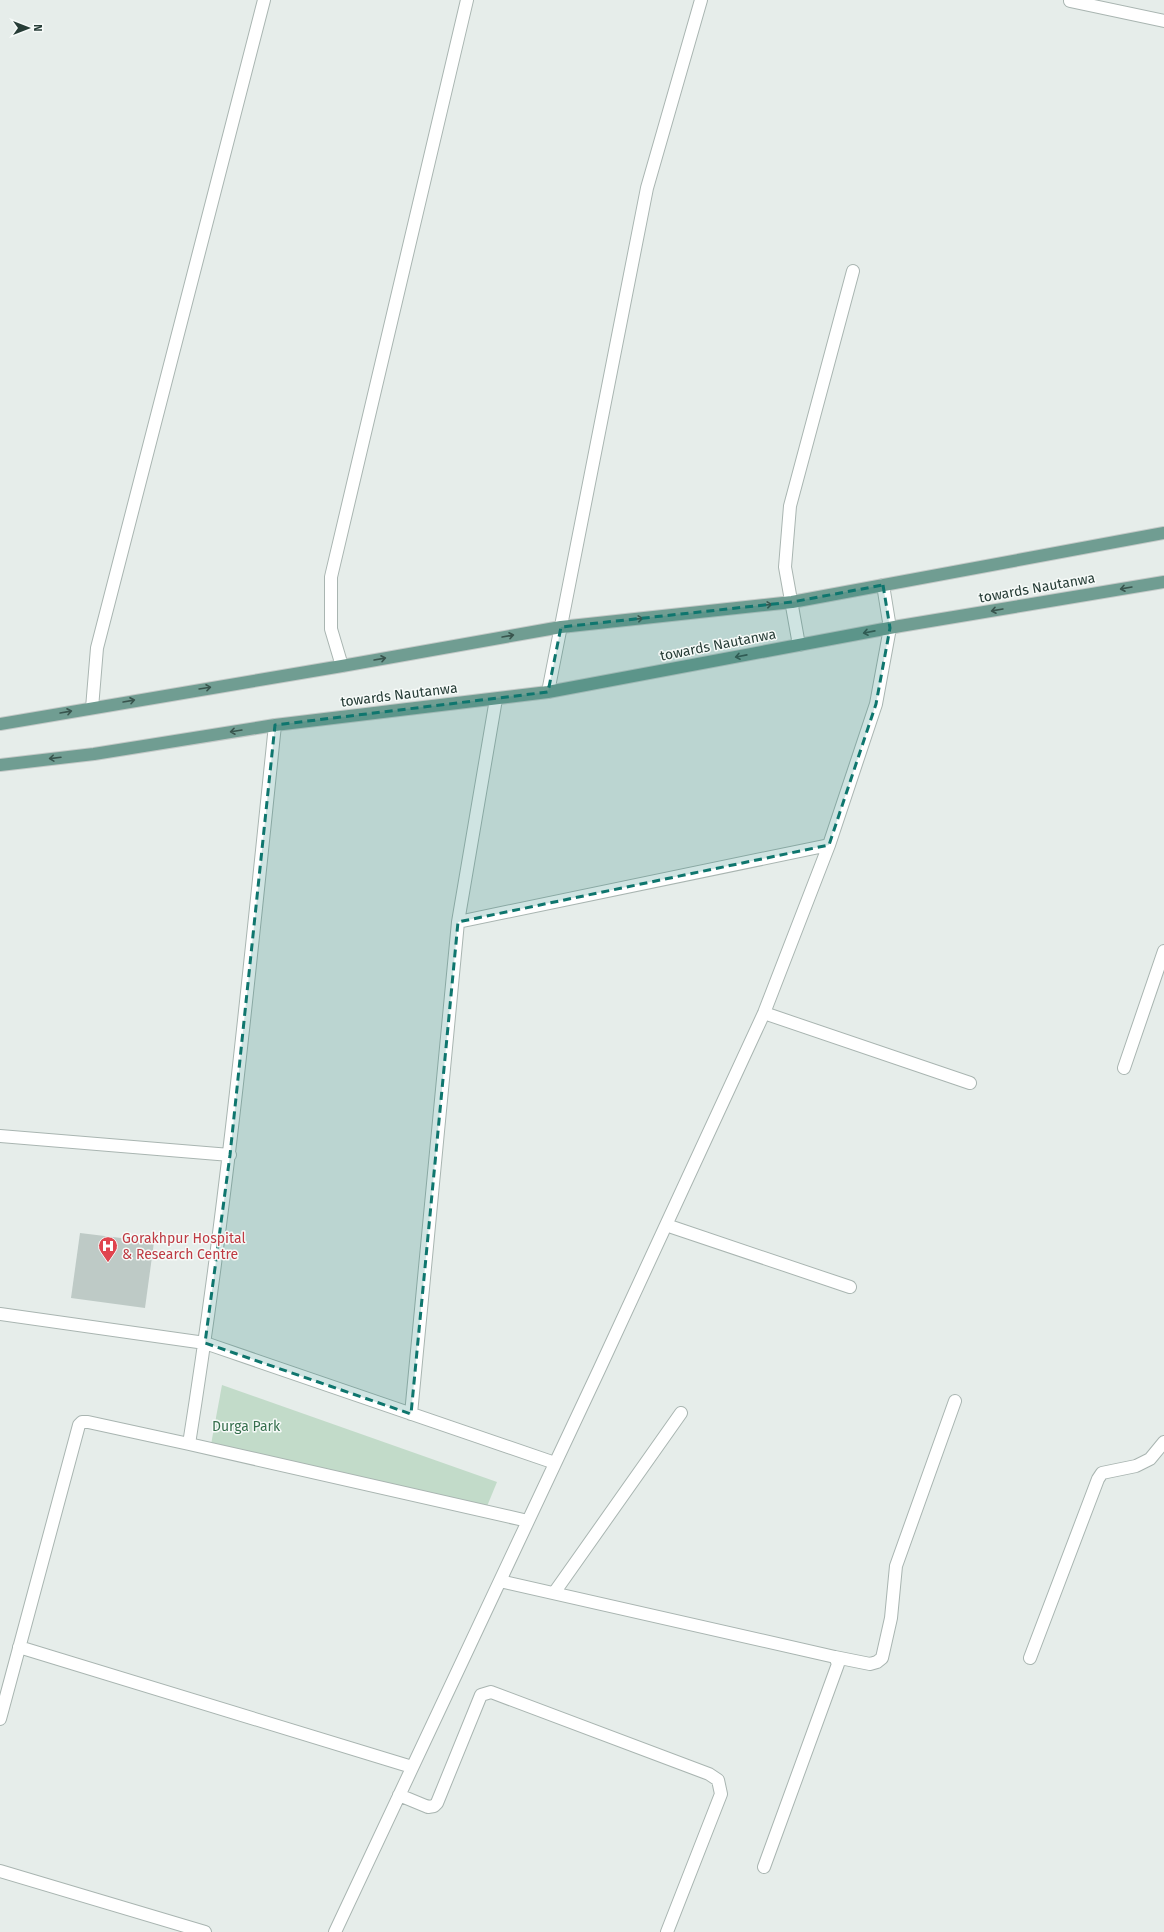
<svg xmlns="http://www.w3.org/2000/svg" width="1164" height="1932" viewBox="0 0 1164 1932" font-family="'Fira Sans',sans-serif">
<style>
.green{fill:#c2dbc9}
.building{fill:#becac6}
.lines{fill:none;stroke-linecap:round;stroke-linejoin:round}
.minor-casing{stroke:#a9b5b1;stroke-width:14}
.major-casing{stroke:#c3c9c7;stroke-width:14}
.minor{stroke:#fff;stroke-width:12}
.major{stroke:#709d92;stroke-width:12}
.oneway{stroke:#39554e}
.marked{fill:#0f766e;fill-opacity:0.2;stroke:#0f766e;stroke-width:3;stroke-dasharray:8 5;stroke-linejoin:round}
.labels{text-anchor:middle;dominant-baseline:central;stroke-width:3;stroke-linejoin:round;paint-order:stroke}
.street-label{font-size:14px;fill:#273d37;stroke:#f6faf8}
.health-label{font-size:14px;fill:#be3a42;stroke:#f6faf8;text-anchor:start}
.park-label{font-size:14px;fill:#366f4d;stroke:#f6faf8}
</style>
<rect width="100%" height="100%" fill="#e6edea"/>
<path class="green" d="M222,1385L497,1482L483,1516L210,1450Z"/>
<path class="building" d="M80,1233L154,1242L145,1308L71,1298Z"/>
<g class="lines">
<defs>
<path id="minor" d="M1070,1L1164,21
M799,645L785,567L790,506L853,271
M342,666L331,629V577L467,0
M548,692L647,188L701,0
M92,708L97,648L264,0
M458,922L829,845
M764,1013L970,1083
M1124,1068L1164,951
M0,1136L230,1155
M666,1225L850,1287
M0,1314L205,1343L555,1463
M411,1414L458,922L496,699
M189,1444L528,1521
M500,1581L835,1657L838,1664L764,1867
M554,1593L681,1413
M19,1647L412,1767
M835,1657L870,1664L877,1662L882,1658L891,1618L896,1566L955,1401
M1030,1658L1098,1479L1102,1473L1136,1466L1150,1459L1164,1442
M0,1719L79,1425L82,1422H88L189,1444C227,1205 250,965 275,725
M399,1795L428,1807L434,1806L437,1803L481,1695L491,1692L709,1774L718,1780L721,1794L667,1932
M0,1871L205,1932
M335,1932L599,1370L764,1013L829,845L876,704L890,628L883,585"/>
<path id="major" d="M0,724L342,666L561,627L792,602L1164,533
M0,765L94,754L275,725L548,692L900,626L1164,582"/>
</defs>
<use href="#minor" class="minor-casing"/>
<use href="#major" class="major-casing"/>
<use href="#minor" class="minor"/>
<use href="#major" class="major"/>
</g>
<defs><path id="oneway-shaft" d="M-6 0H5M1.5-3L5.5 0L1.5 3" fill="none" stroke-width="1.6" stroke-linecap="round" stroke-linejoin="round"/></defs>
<g class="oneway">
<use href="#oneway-shaft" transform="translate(1126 588) rotate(170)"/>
<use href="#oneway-shaft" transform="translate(766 605) rotate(-6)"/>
<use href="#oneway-shaft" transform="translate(997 610) rotate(170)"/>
<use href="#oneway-shaft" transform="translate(637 619) rotate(-6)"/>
<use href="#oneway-shaft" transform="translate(869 632) rotate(169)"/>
<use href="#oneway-shaft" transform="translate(508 636) rotate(-10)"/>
<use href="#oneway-shaft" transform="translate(741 656) rotate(169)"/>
<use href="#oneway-shaft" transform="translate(380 659) rotate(-10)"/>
<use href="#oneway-shaft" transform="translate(205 688) rotate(-9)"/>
<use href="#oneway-shaft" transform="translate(129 701) rotate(-10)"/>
<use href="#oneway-shaft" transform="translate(66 712) rotate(-10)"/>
<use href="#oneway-shaft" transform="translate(236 731) rotate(171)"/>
<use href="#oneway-shaft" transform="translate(55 758) rotate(173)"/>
</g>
<path class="marked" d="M883,585L890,628L876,704L829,845L458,922L411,1414L205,1343L230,1155L275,725L548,692L561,627L792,602Z"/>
<defs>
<symbol id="hospital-pin" viewBox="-11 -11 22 30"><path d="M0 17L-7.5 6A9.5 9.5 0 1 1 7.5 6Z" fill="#e0444e" stroke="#f6faf8"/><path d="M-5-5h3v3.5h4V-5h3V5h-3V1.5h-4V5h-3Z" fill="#fff"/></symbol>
</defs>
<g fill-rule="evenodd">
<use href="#hospital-pin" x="97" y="1235" width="22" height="30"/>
</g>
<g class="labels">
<g class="street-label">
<text transform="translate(1037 588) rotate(-10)">towards Nautanwa</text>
<text transform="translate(718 645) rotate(-11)">towards Nautanwa</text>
<text transform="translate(399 695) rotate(-7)">towards Nautanwa</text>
</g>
<g class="health-label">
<text x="122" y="1238">Gorakhpur Hospital<tspan x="122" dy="16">&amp; Research Centre</tspan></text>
</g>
<g class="park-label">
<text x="246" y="1426">Durga Park</text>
</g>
</g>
<g transform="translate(28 28) rotate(90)" stroke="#f6faf8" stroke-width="3" paint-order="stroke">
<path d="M0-3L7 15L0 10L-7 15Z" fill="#273d37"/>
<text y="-6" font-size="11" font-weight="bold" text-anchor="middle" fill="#273d37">N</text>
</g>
</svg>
